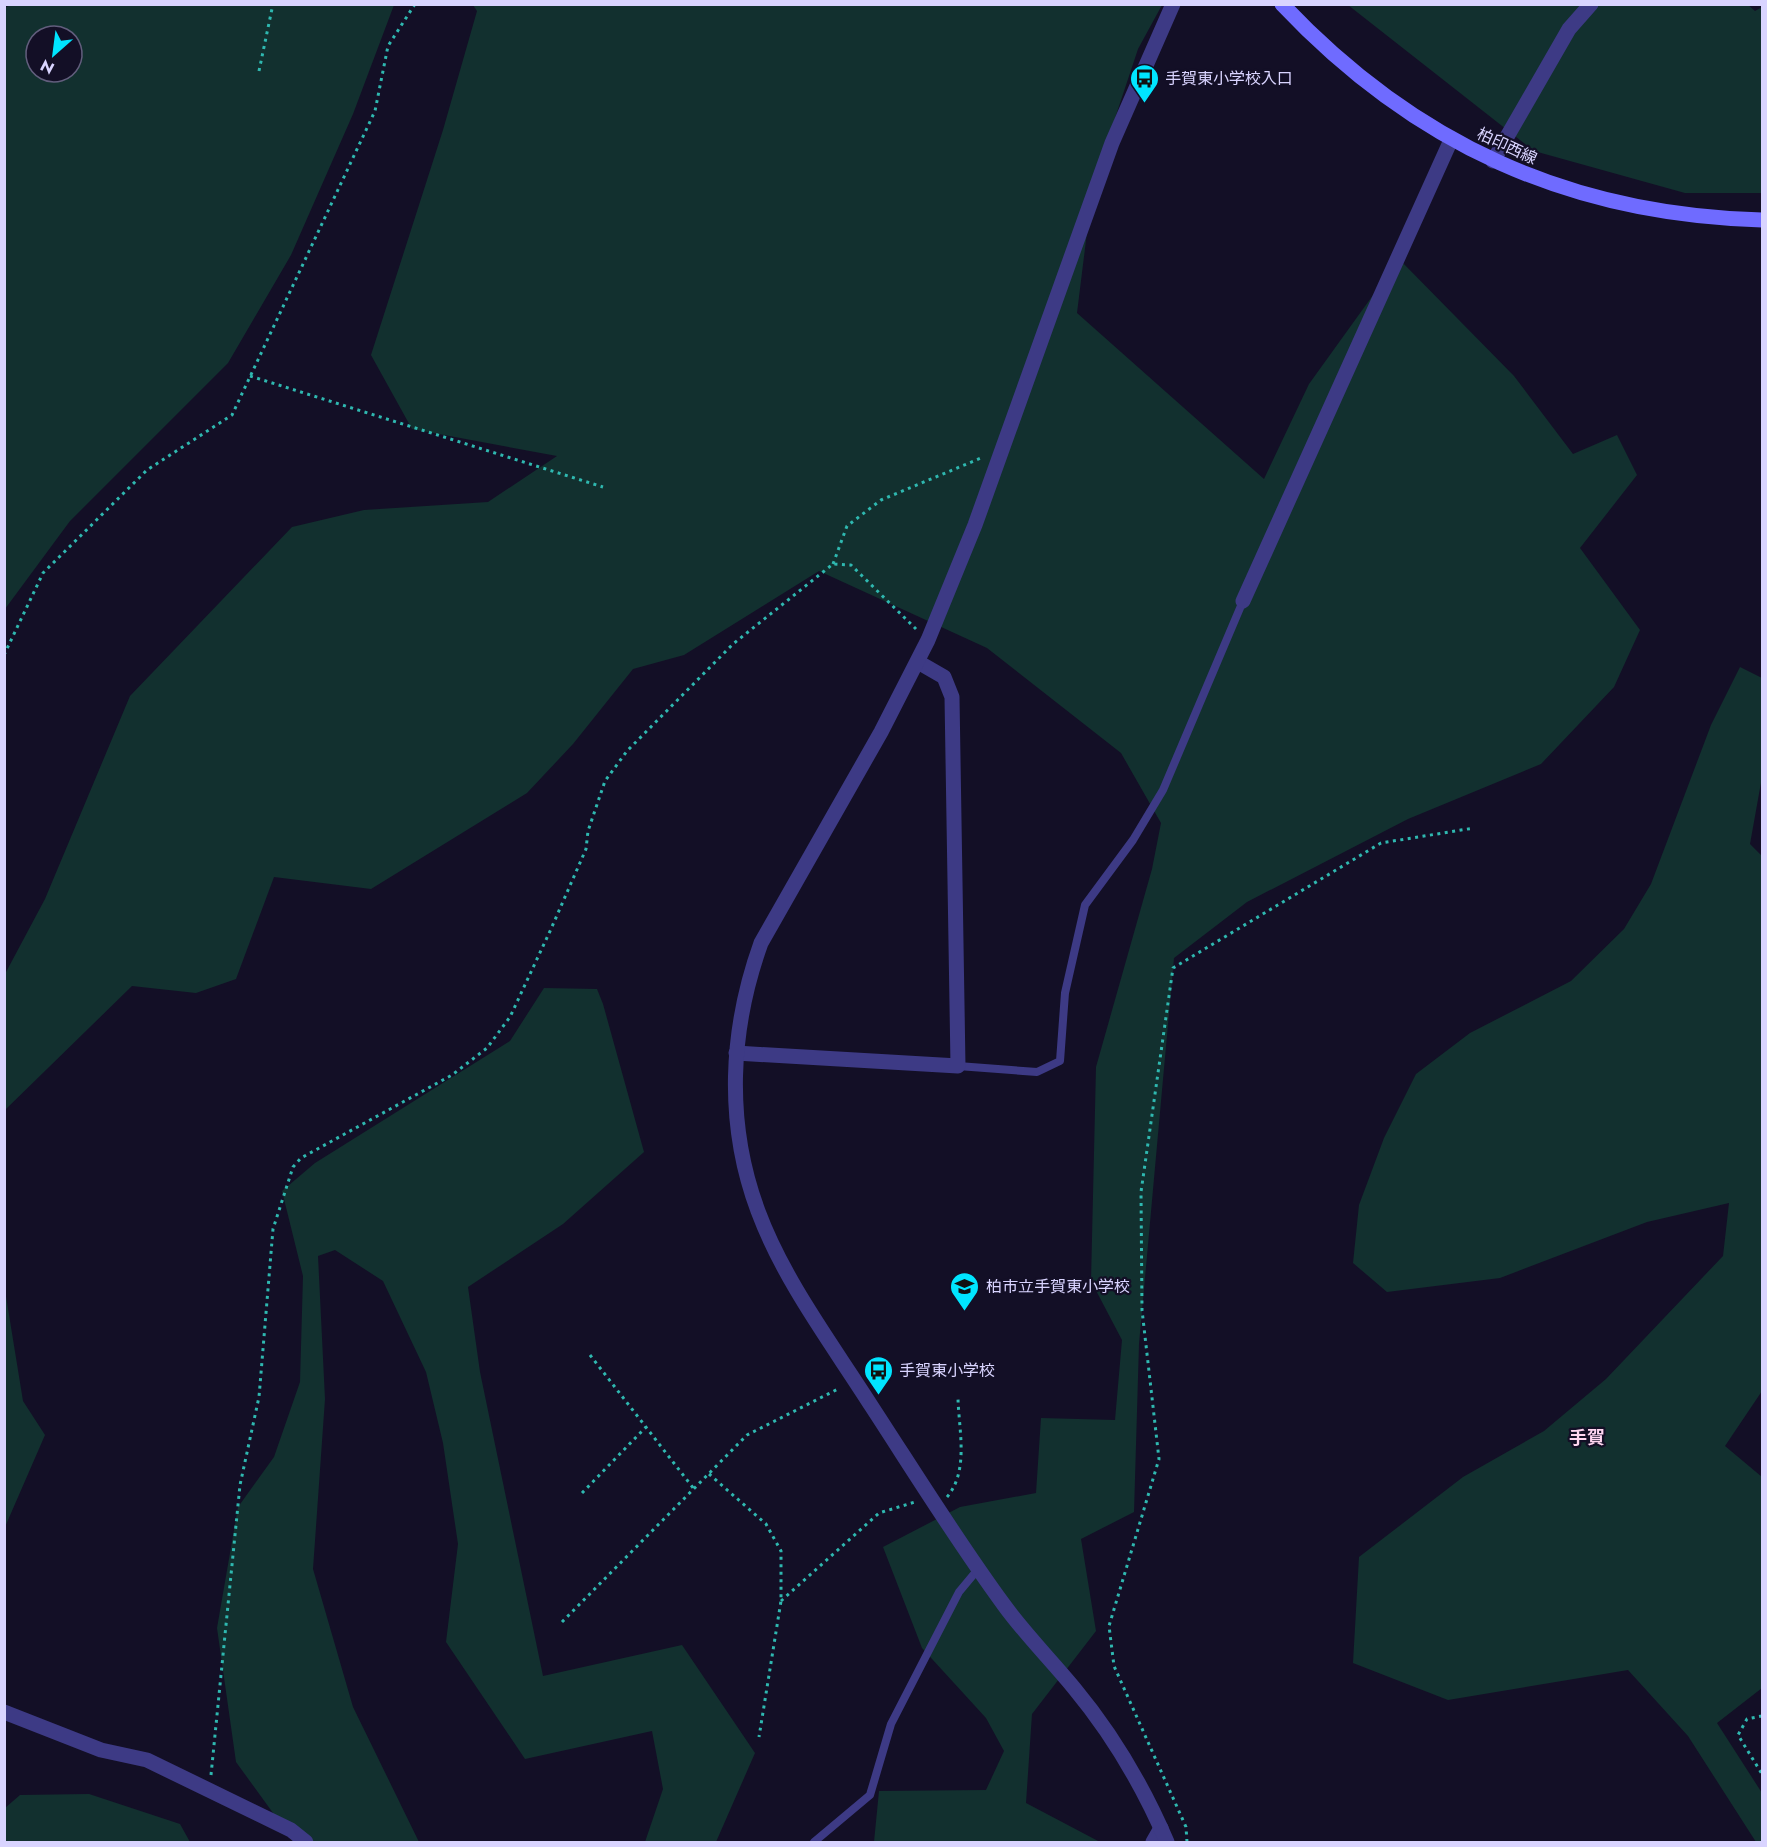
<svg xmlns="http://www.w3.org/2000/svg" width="1767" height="1847" viewBox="0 0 1767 1847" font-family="Jost,'Noto Sans JP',sans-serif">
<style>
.green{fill:#12302f;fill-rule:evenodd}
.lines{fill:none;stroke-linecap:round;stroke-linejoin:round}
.path{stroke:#2fb8b0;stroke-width:3;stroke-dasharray:3 4.5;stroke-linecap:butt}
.service{stroke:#3d3a85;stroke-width:8}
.minor{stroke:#3d3a85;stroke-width:15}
.tertiary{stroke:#3d3a85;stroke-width:15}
.secondary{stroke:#6f6bff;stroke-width:15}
.labels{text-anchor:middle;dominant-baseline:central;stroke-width:4.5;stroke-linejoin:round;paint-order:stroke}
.poi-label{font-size:16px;fill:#d9d4ff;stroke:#130f26;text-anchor:start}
.street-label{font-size:16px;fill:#d9d4ff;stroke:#130f26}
.neighbourhood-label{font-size:18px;font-weight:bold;fill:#ffd6f0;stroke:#130f26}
</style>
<rect width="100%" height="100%" fill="#130f26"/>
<path class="green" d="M1747,4L1755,11L1762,7V193H1685L1534,151L1348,5Z
M11,5H394L353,114L291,255L228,363L70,521L5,609L4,8ZM36,36H72V72H36Z
M473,5H1162L1138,49L1093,184L1077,313L1264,479L1309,384L1399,259L1514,376L1573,454L1617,435L1637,475L1580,548L1640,630L1614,687L1541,764L1408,819L1247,902L1174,958L1139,1344L1134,1512L1081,1539L1096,1631L1032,1714L1026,1803L1100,1842H874L879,1791L986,1790L1004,1751L986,1718L922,1648L883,1547L960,1507L1036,1493L1041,1418L1115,1420L1122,1340L1091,1281L1096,1067L1152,869L1161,823L1121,753L987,648L819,571L684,655L633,669L573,744L527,793L371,889L274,877L236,979L196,993L132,986L5,1110V974L45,899L130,696L292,527L364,510L488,502L557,456L412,429L371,355L443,130L477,11Z
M1740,667L1762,678V777L1750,844L1762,856V1391L1725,1446L1762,1477V1688L1717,1723L1762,1793V1842H1756L1688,1736L1628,1670L1448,1700L1353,1663L1359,1557L1463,1477L1544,1431L1606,1379L1723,1256L1729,1203L1647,1222L1500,1278L1387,1292L1353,1263L1359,1205L1384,1138L1416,1074L1470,1033L1571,981L1624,929L1651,884L1711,725Z
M544,988L597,989L603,1004L644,1152L563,1224L468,1287L480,1372L543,1676L682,1645L755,1753L716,1842H645L663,1789L652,1731L525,1759L446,1642L458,1544L443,1443L426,1372L383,1281L335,1250L318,1256L325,1399L313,1569L353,1707L419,1842H294L236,1762L217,1628L238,1507L274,1457L300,1382L303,1276L282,1191L315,1163L510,1041Z
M4,1284L23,1401L45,1435L5,1527Z
M89,1794L180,1824L190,1842H5V1808L20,1795Z"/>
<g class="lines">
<path class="path" d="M259,71L273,4
M250,376L603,487
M833,564L847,526L881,500L981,458
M4,655L43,573L147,470L232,415L375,111L388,46L415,4
M590,1355L694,1489
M709,1474L766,1524L781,1551V1601L759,1737
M582,1493L646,1427
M947,1497C969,1471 959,1431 958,1399
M781,1601L879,1513L915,1502
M562,1622L747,1435L840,1388
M1762,1716L1747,1719L1738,1735L1762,1774
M211,1775L240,1485L259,1397L273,1229L293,1167L301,1158L452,1075L487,1048L510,1017L551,929L586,849L588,831L605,781L627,751L733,644L833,564L851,565L916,629
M1187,1842L1186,1827L1114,1666L1109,1626L1159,1459L1142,1310L1141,1192L1173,968L1381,843L1474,828"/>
<path class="service" d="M958,1066L1037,1072L1060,1061L1065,993L1085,905L1133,840L1163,790L1243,601
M814,1842L870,1795L891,1724L959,1592L979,1568"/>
<path class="minor" d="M1493,161L1569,29L1591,4
M1243,601L1451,140
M736,1053L958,1066L952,697L944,677L918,662
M4,1712L101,1750L147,1760L291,1830L306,1842
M1153,1842L1161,1828"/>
<path class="tertiary" d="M1167,1842C1143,1786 1113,1735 1074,1688C1051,1660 1025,1634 1004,1605C957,1541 915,1473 872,1407C832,1344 784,1281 758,1211C725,1123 730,1029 761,943L881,732L928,640L975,525L1112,143L1173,4"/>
<path class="secondary" d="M1282,4C1414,144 1570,215 1762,220"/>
</g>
<defs>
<symbol id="bus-pin" viewBox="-11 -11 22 30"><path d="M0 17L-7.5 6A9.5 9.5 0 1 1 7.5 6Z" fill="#00e5ff" stroke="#130f26"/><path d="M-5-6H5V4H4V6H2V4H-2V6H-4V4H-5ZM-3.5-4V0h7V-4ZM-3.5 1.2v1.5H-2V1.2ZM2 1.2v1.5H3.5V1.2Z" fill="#111"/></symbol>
<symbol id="school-pin" viewBox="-11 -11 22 30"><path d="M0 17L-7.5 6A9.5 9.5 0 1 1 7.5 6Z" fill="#00e5ff" stroke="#130f26"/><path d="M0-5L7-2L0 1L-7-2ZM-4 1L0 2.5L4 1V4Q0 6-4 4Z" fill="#111"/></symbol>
</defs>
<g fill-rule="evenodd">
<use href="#bus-pin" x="1128" y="62" width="33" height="45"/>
<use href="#school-pin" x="948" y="1270" width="33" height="45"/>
<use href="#bus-pin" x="862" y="1354" width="33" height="45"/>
</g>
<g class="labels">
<g class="poi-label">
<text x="1165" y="78">手賀東小学校入口</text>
<text x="986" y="1286">柏市立手賀東小学校</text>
<text x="899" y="1370">手賀東小学校</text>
</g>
<g class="street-label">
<text transform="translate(1507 146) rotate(25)">柏印西線</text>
</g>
<g class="neighbourhood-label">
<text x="1587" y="1438">手賀</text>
</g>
</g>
<rect width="1767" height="1847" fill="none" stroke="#d9d4ff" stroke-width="12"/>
<g transform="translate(54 54) rotate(208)"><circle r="28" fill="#130f26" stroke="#625e7d" stroke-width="1.5"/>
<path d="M0-4.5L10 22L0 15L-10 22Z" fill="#00e5ff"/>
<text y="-9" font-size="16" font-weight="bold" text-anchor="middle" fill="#d9d4ff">N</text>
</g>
</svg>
